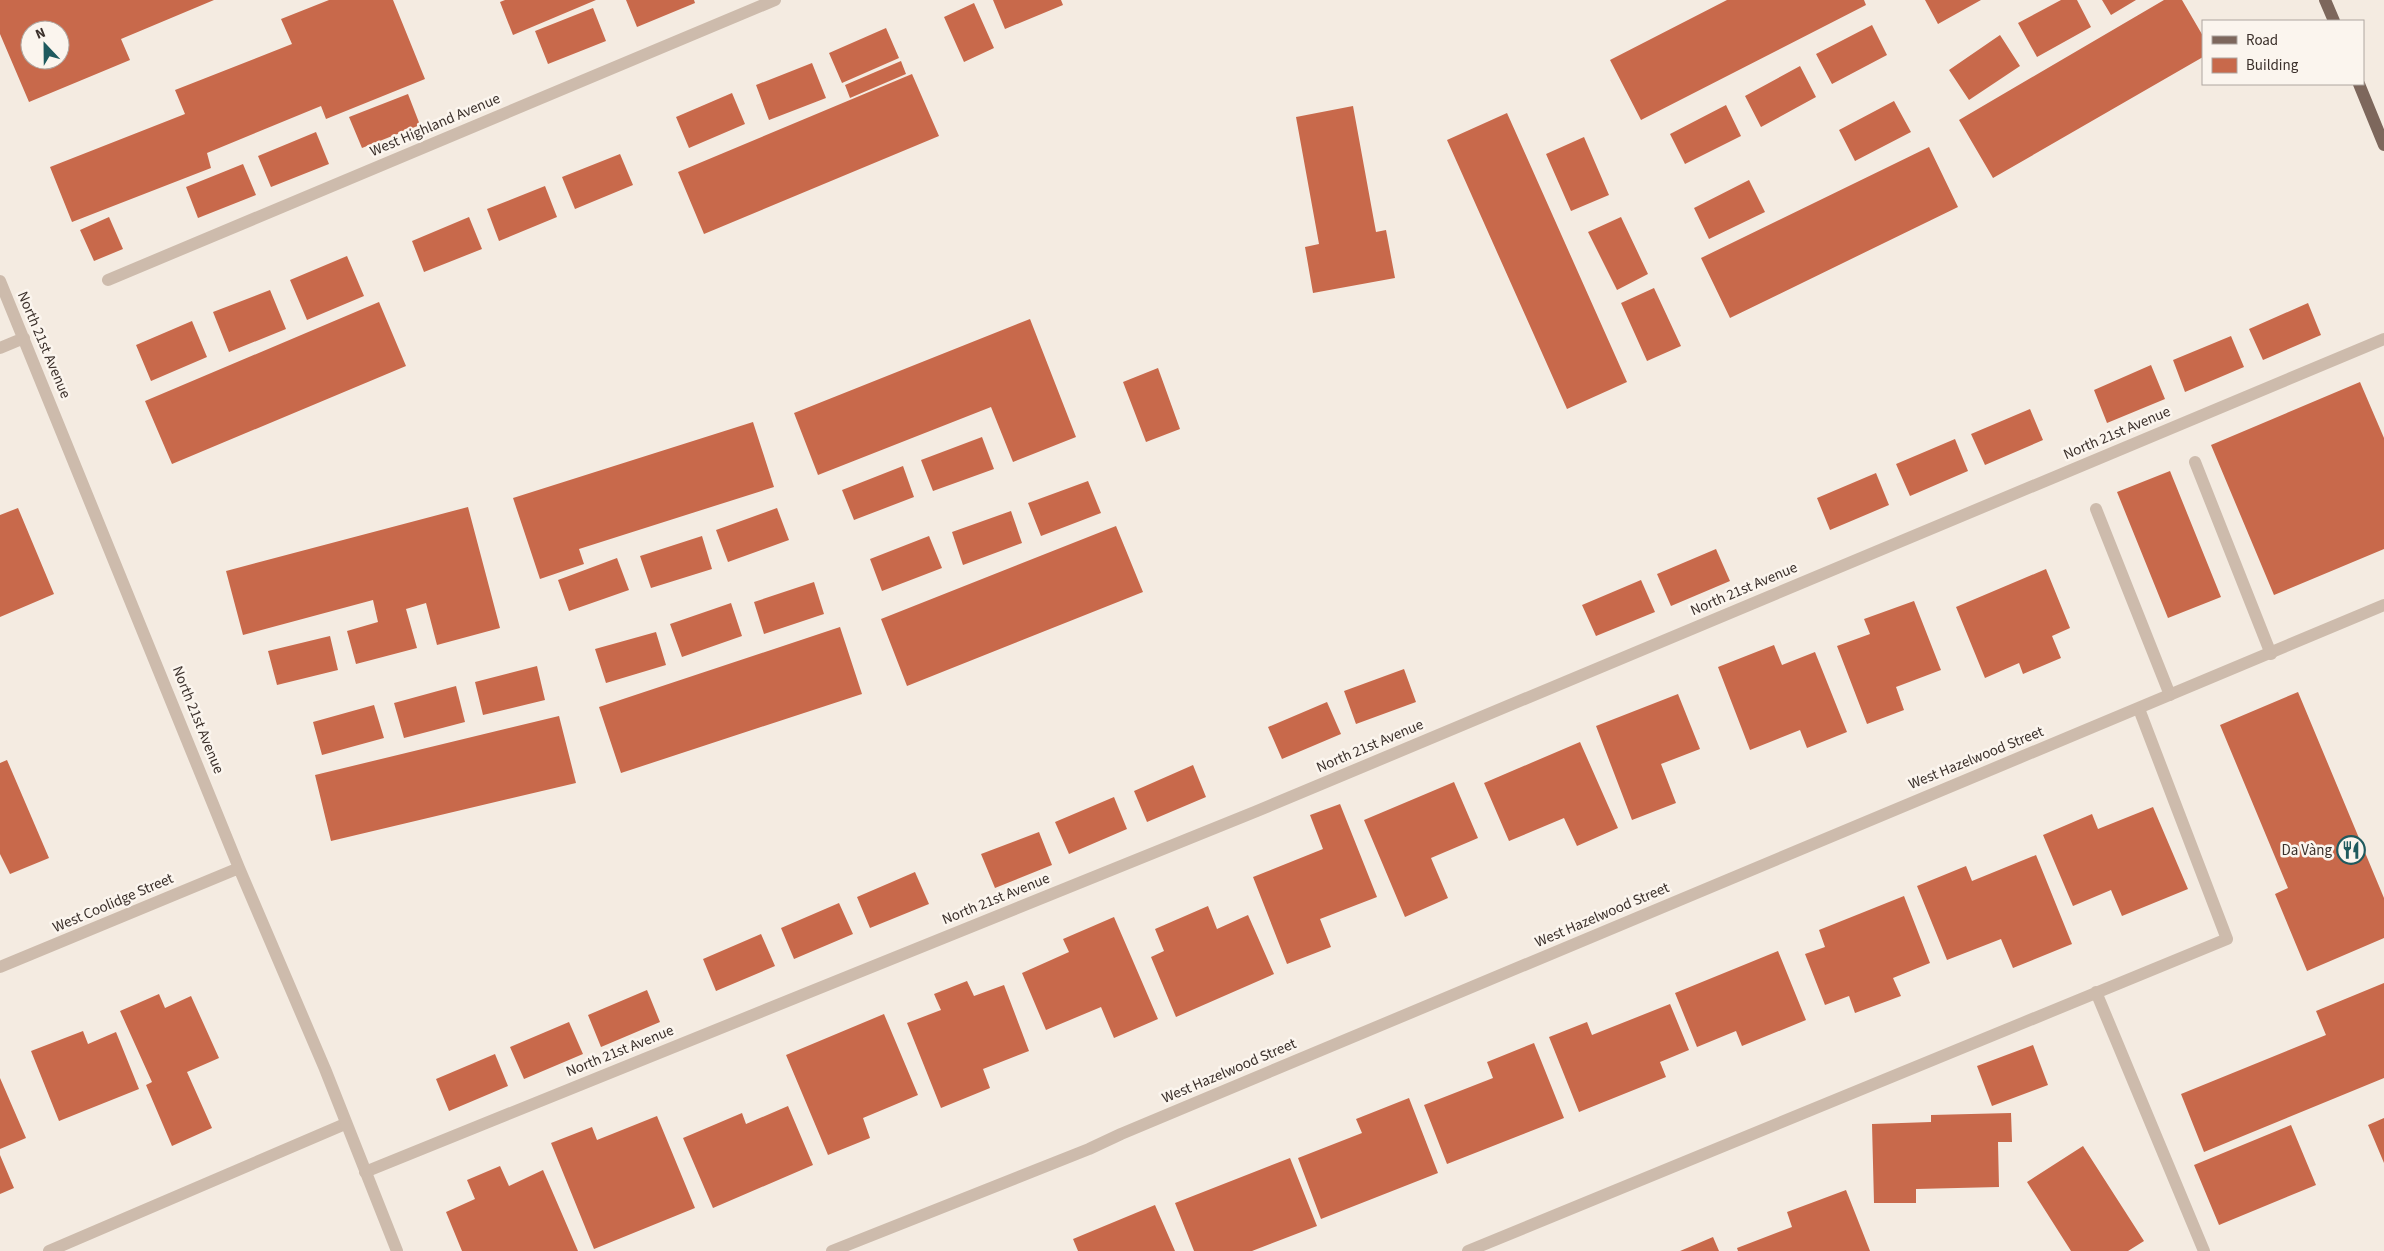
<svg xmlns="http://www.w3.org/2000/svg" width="2384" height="1251" viewBox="0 0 2384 1251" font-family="'Source Sans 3',sans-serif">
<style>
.building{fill:#c8694b;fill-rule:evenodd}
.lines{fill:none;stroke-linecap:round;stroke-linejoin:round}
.lane{stroke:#cdbbac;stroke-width:12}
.street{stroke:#cdbbac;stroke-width:12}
.primary{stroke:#7d675c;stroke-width:12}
.labels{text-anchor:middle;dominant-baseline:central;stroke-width:5;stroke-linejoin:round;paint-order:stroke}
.street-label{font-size:15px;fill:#3b302b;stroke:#fbf5ee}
.poi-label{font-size:15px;fill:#3b302b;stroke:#fbf5ee;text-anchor:end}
</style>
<rect width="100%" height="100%" fill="#f4ebe1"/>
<path class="building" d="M0,0H214L121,39L130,60L29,102L0,34ZM30,30H60V60H30Z
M329,0H393L425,79L326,119L321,106L207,153L211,168L72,222L50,167L185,114L175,90L292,44L281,19Z
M505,0H596L513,35L500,2Z
M626,0H694L695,3L637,27Z
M993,0H1061L1063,5L1005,29Z
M1727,0H1864L1866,5L1641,120L1610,60Z
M1925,0H1981L1938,24Z
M2061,0H2077L2091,27L2037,57L2018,23Z
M2102,0H2136L2111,15Z
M2164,0H2182L2203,36V57L1993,178L1959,120Z
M974,3L994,48L964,62L944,17Z
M593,8L606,41L548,64L535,31Z
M1872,25L1887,55L1832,84L1816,54Z
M886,28L899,58L842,83L829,53Z
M2000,35L2020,66L1969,100L1949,70Z
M901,61L906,74L850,98L845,85Z
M812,63L826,98L769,120L756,85Z
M1800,66L1816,97L1761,127L1745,96Z
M912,74L939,136L704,234L678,172Z
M732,93L745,124L689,148L676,117Z
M408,94L420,125L362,148L349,117Z
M1894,101L1911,132L1855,161L1839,130Z
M1726,105L1741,136L1685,164L1670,134Z
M1353,106L1376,232L1386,230L1395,278L1313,293L1305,247L1319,244L1296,117Z
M1507,113L1627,382L1567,409L1447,140Z
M316,132L329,164L271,187L258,156Z
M1584,137L1609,195L1571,211L1546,154Z
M1929,147L1958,207L1730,318L1701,258Z
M620,154L633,185L575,209L562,177Z
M243,164L256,195L198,218L186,187Z
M1749,180L1765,212L1709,239L1694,208Z
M545,186L557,217L499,241L487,209Z
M109,217L123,249L94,261L80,230Z
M469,217L482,249L424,272L412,241Z
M1621,217L1648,274L1617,290L1588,232Z
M347,256L364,296L307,320L290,280Z
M1654,288L1681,346L1647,361L1621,303Z
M270,290L286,329L229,352L213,312Z
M379,302L406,366L172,464L145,401Z
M2308,303L2321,335L2263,360L2249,329Z
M1030,319L1076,437L1013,462L991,407L818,475L794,413Z
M192,321L207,357L151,381L136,345Z
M2231,336L2244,367L2185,392L2173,360Z
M2151,365L2165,399L2107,423L2094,390Z
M1158,368L1180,429L1146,442L1123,382Z
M2360,382L2384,438V549L2274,595L2211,445Z
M2030,409L2043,440L1985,465L1971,434Z
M753,422L774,487L579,549L584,564L540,579L513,498Z
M982,437L994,469L933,491L921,460Z
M1955,439L1968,471L1910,496L1896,464Z
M903,466L914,497L854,520L842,490Z
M2170,471L2221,597L2168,618L2117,492Z
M1876,473L1889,505L1830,530L1817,498Z
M1088,481L1101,513L1041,536L1028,503Z
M468,507L500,628L437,645L426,603L406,609L417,648L356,664L347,631L378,622L373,600L243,635L226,571Z
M18,508L54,594L0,617V515Z
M777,508L789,540L728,562L716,530Z
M1011,511L1022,543L963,565L952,532Z
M1116,526L1143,592L907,686L881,619Z
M702,536L712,569L651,588L640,556Z
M929,536L942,568L882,591L870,559Z
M1716,549L1730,581L1671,606L1657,574Z
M617,558L629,590L569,611L558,580Z
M2046,569L2070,628L2052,636L2061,658L2023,674L2019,663L1985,678L1956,607Z
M1641,580L1655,612L1596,636L1582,605Z
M814,582L824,614L764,634L754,602Z
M1914,601L1941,670L1896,687L1904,710L1867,724L1837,646L1870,634L1864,619Z
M731,603L742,636L682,657L670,624Z
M840,627L862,694L621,773L599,707Z
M656,632L666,665L606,683L595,649Z
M330,636L338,670L277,685L268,651Z
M1774,645L1782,665L1815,652L1847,732L1807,748L1800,730L1750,750L1718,667Z
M537,666L545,700L483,715L475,682Z
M1404,669L1416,702L1356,724L1344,691Z
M456,686L465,722L404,738L394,703Z
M2298,692L2384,898V938L2307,971L2275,894L2288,888L2220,725Z
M1678,694L1700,749L1661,764L1676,803L1632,820L1596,726Z
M1327,702L1341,734L1282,759L1268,727Z
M374,705L384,738L322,755L313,722Z
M559,716L576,783L331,841L315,775Z
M1580,742L1618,828L1577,846L1564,818L1509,841L1484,783Z
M7,760L49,858L10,874L0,854V763Z
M1193,765L1206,797L1147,822L1134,791Z
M1454,782L1478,838L1431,858L1448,898L1405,917L1364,820Z
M1114,797L1127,829L1069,854L1055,822Z
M1340,804L1377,897L1320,919L1331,947L1287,964L1253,877L1323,849L1310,815Z
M2153,807L2188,889L2122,916L2111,890L2073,906L2043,835L2092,814L2098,829Z
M1039,832L1052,865L995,888L981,854Z
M2036,855L2072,944L2013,968L2001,939L1947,960L1917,886L1966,866L1972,881Z
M915,872L929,904L870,928L857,897Z
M1904,896L1930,963L1893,978L1901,996L1855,1013L1849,996L1825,1005L1805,954L1825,947L1819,930Z
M839,903L853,934L794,959L781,928Z
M1208,906L1217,929L1248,915L1274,974L1176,1017L1151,957L1164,951L1155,929Z
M1114,917L1158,1019L1114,1038L1101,1007L1046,1030L1022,973L1069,952L1063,939Z
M761,934L775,966L716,991L703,959Z
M1778,951L1806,1020L1742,1046L1736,1031L1697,1047L1675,993Z
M967,981L974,996L1004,985L1029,1051L983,1069L990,1088L941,1108L907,1023L941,1010L934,994Z
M2384,983V1078L2204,1152L2181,1094L2326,1035L2316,1011Z
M647,990L660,1022L601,1047L588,1015Z
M159,994L165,1008L191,996L219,1058L187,1072L212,1128L172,1146L146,1085L152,1082L120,1011Z
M1670,1004L1689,1050L1660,1062L1666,1077L1579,1112L1549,1037L1587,1022L1592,1035Z
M884,1014L918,1095L863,1118L870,1138L828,1155L786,1055Z
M569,1022L583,1054L524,1079L510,1047Z
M83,1031L88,1044L116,1032L139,1089L59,1121L31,1051Z
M1534,1043L1564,1118L1447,1164L1424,1105L1493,1078L1487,1062Z
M2033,1045L2048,1085L1992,1106L1977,1066Z
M495,1054L508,1086L449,1111L436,1079Z
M0,1078L26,1138L0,1149Z
M1409,1098L1438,1173L1321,1219L1298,1158L1362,1133L1356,1119Z
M788,1106L813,1165L713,1208L683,1138L742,1113L746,1124Z
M2011,1113L2012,1142H1998L1999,1187L1916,1189V1203H1874L1872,1124L1931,1122V1115Z
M657,1116L695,1208L594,1249L551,1143L592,1127L597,1140Z
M2384,1118V1163L2368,1125Z
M2291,1125L2316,1185L2219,1225L2194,1165Z
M2083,1146L2144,1241L2128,1251H2071L2027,1182Z
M0,1155L14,1188L0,1194Z
M1290,1158L1317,1226L1252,1251H1194L1175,1203Z
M500,1166L509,1186L543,1170L578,1251H462L446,1212L475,1199L467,1180Z
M1846,1190L1870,1251H1738L1737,1248L1792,1227L1787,1212Z
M1155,1205L1175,1251H1078L1073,1239Z
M1713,1237L1719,1251H1680Z"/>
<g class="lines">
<path class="lane" d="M108,280L775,0
M2195,462L2271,654
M2096,509L2170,695
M2096,992L2204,1251
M365,1172L1257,811L2384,339
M49,1251L345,1124
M1468,1251L2227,939L2139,709"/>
<path class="street" d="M0,281L239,868L325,1069L397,1251
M0,348L24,338
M0,967L239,868
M832,1251L1089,1149L1121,1134L2384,605"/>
<path class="primary" d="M2325,0L2334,21
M2359,84L2384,145"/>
</g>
<defs>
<symbol id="restaurant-ring" viewBox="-11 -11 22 22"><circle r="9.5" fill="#fbf5ee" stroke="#1f5a5e" stroke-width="1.5"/><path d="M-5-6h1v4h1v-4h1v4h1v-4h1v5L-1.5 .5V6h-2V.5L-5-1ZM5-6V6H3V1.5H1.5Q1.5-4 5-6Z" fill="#1f5a5e"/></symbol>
</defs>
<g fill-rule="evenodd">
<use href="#restaurant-ring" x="2335" y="834" width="32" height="32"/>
</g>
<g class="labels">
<g class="street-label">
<text transform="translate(435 125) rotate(-23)">West Highland Avenue</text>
<text transform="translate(44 345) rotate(67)">North 21st Avenue</text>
<text transform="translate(2117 433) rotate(-23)">North 21st Avenue</text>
<text transform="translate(1744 589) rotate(-23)">North 21st Avenue</text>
<text transform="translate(198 720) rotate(68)">North 21st Avenue</text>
<text transform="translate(1370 746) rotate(-23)">North 21st Avenue</text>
<text transform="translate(1976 758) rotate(-22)">West Hazelwood Street</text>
<text transform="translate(996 899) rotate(-22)">North 21st Avenue</text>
<text transform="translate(113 903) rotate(-23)">West Coolidge Street</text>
<text transform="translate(1602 915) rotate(-23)">West Hazelwood Street</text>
<text transform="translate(620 1051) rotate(-22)">North 21st Avenue</text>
<text transform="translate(1229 1071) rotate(-23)">West Hazelwood Street</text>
</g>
<g class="poi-label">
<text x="2332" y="850">Da Vàng</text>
</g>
</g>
<rect x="2202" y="20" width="162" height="65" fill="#fbf5ee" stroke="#aea6a0"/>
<rect x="2212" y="36" width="25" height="8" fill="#7d675c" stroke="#aea6a0"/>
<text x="2246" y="45" font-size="15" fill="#3b302b">Road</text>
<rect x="2212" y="58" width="25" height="15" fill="#c8694b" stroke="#aea6a0"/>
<text x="2246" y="70" font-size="15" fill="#3b302b">Building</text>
<g transform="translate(45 45) rotate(338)"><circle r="24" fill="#fbf5ee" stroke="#aea6a0"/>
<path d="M0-4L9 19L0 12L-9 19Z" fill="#1f5a5e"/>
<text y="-8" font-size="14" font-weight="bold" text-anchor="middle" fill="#3b302b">N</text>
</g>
</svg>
